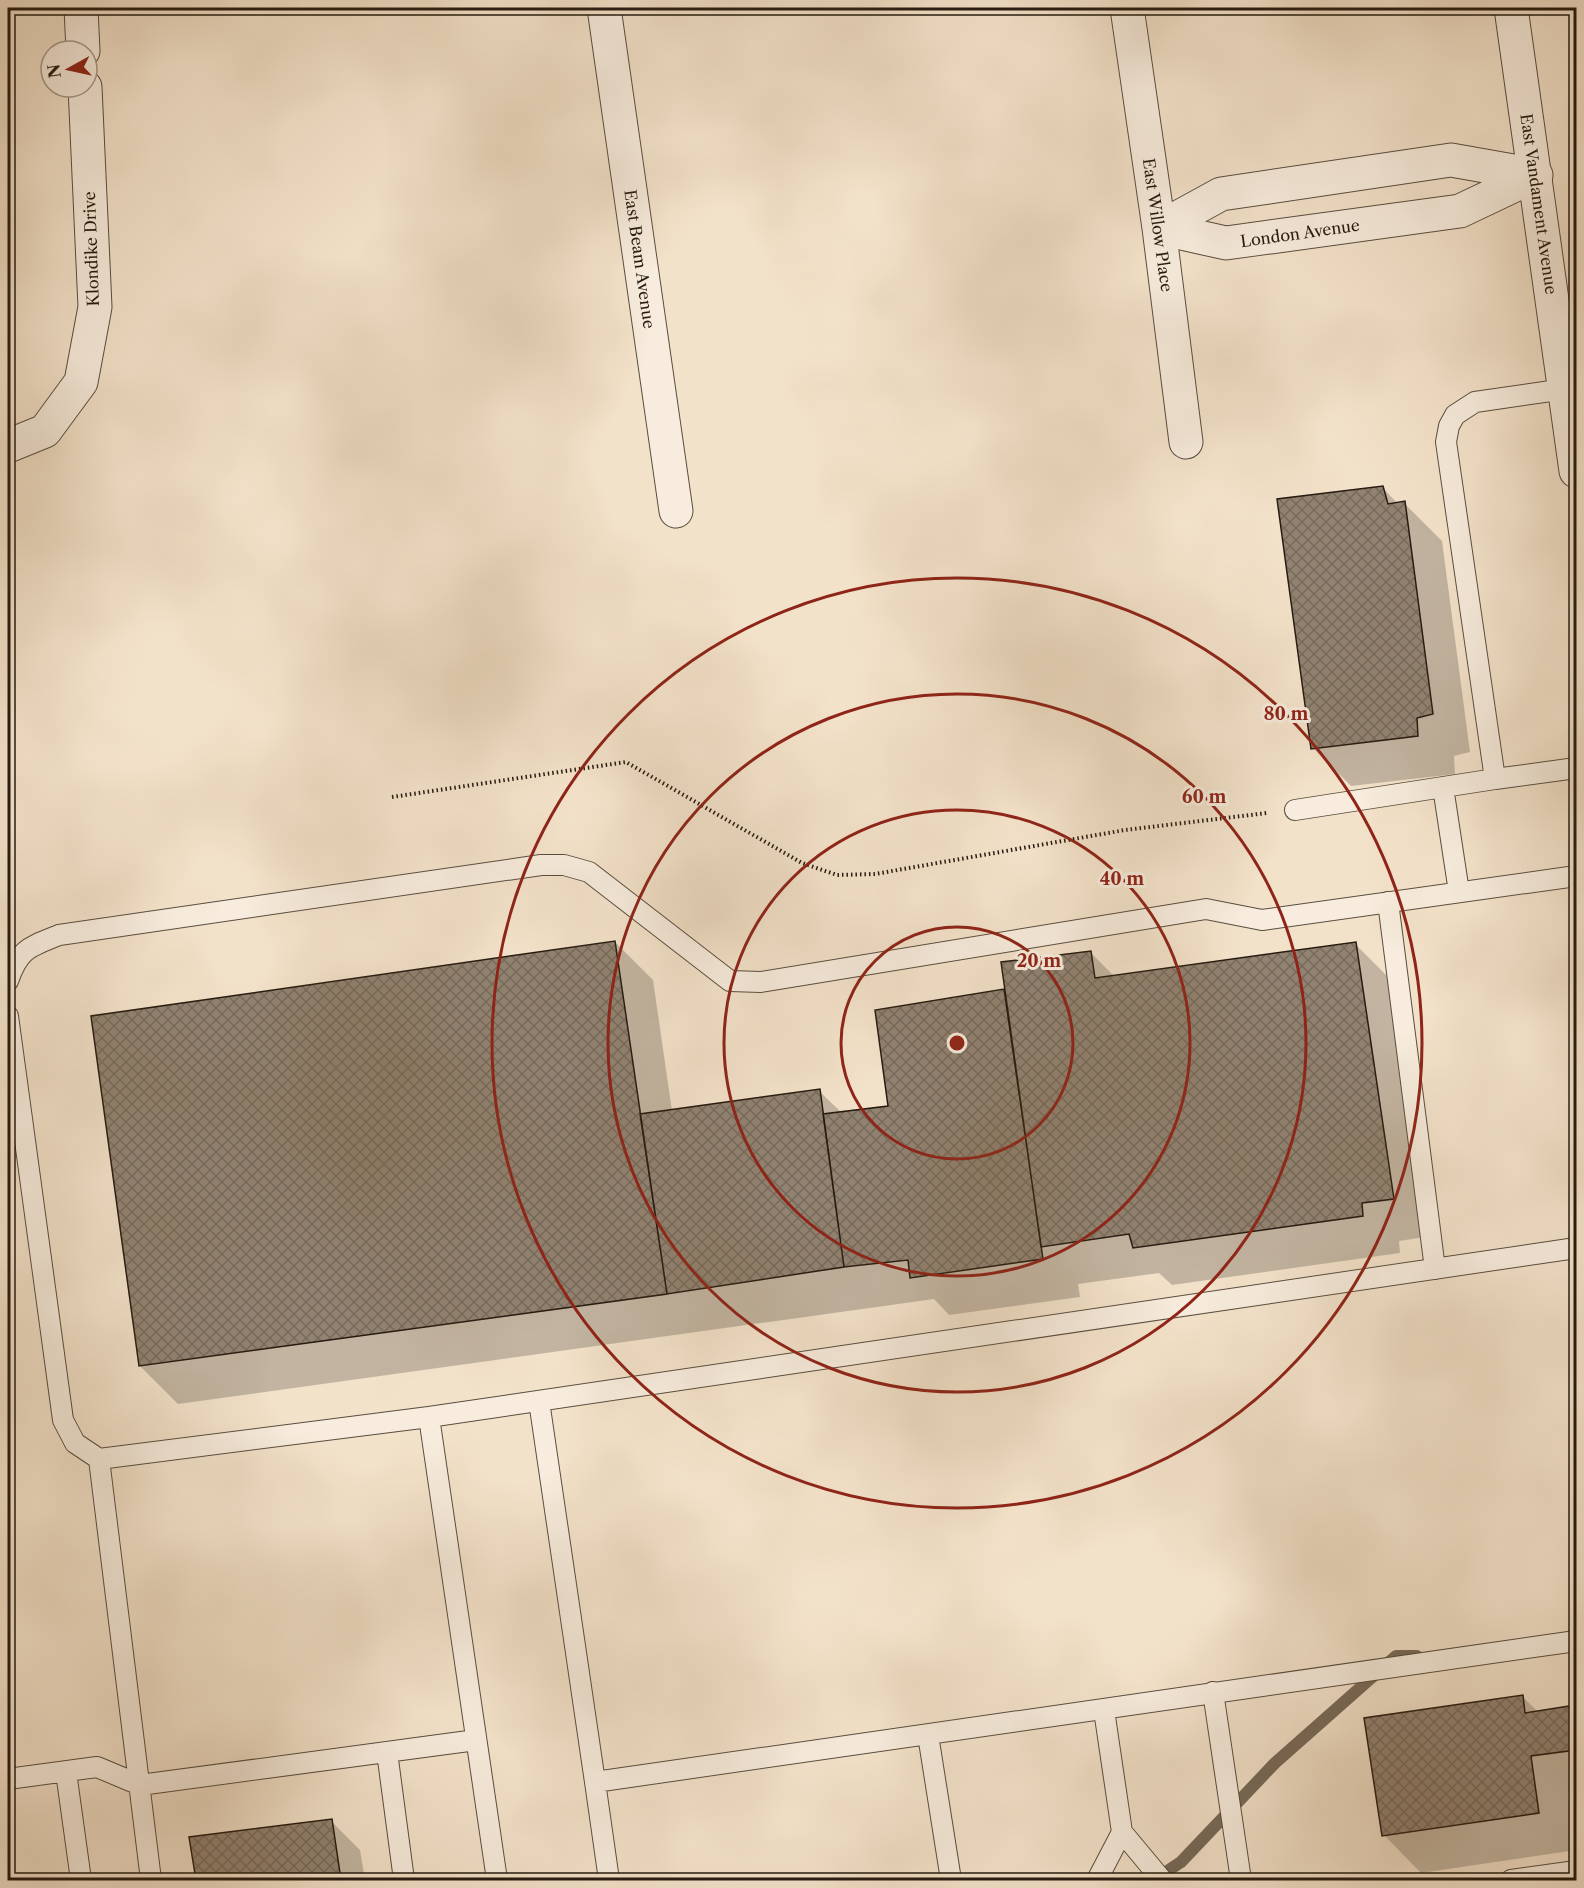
<svg xmlns="http://www.w3.org/2000/svg" width="1584" height="1888" viewBox="0 0 1584 1888" font-family="'Libre Caslon Text',serif">
<style>
.shadow{fill:#0003}
.lines{fill:none;stroke-linecap:round;stroke-linejoin:round}
.stream{stroke:#776a5a;stroke-width:12}
.building{fill:url(#building-cross-hatch);stroke:#261b11;stroke-width:1.5}
.service-casing{stroke:#594d3f;stroke-width:22}
.minor-casing{stroke:#594d3f;stroke-width:35}
.tertiary-casing{stroke:#594d3f;stroke-width:35}
.path{stroke:#261b11;stroke-width:4;stroke-dasharray:1.5 3;stroke-linecap:butt}
.service{stroke:#f7ecdd;stroke-width:20}
.minor{stroke:#f7ecdd;stroke-width:33}
.tertiary{stroke:#f7ecdd;stroke-width:33}
.ring{fill:none;stroke:#8f2418;stroke-width:3}
.labels{text-anchor:middle;dominant-baseline:central;stroke-width:6;stroke-linejoin:round;paint-order:stroke}
.street-label{font-size:16px;fill:#261b11;stroke:#f7ecdd}
.centre{fill:#8f2418;stroke:#f7ecdd;stroke-width:3}
.ring-label{font-size:18px;text-anchor:middle;font-weight:bold;fill:#8f2418;stroke:#f7ecdd;stroke-width:6;stroke-linejoin:round;paint-order:stroke}
</style>
<defs>
<pattern id="building-cross-hatch" width="8" height="8" patternUnits="userSpaceOnUse" patternTransform="scale(1.5)"><rect width="8" height="8" fill="#918271"/><path d="M0 0l8 8M0 8l8-8" fill="none" stroke="#766a5b"/></pattern>
</defs>
<rect width="100%" height="100%" fill="#f3e2ca"/>
<filter id="stains"><feTurbulence type="fractalNoise" baseFrequency=".00333" numOctaves="4"/><feColorMatrix values="0 0 0 0 .2 0 0 0 0 .09 0 0 0 0 .02 0 0 0 .5 -.17"/></filter>
<radialGradient id="worn" r=".72"><stop offset=".6" stop-color="#630" stop-opacity="0"/><stop offset="1" stop-color="#630" stop-opacity=".3"/></radialGradient>
<path class="shadow" d="M1382,487L1398,504L1404,503L1442,541L1470,752L1454,756L1455,774L1351,786L1313,748Z
M615,942L653,980L672,1111L819,1091L842,1113L890,1107L876,1011L1006,990L1090,952L1115,977L1355,944L1393,982L1431,1236L1399,1241L1400,1253L1172,1285L1159,1273L1078,1284L1080,1297L949,1315L934,1299L178,1404L140,1366Z
M1522,1696L1538,1712L1576,1707V1793L1568,1794L1576,1850L1421,1873L1384,1835Z
M331,1821L360,1850L365,1880H197L191,1838Z"/>
<g class="lines">
<path class="stream" d="M1154,1880L1181,1862L1275,1763L1396,1656H1417"/>
</g>
<path class="building" d="M1383,486L1388,504L1405,501L1433,714L1417,718L1418,736L1311,749L1277,499Z
M615,941L667,1294L139,1366L91,1016Z
M1356,942L1394,1199L1362,1203L1363,1216L1133,1248L1129,1234L1041,1247L1001,962L1091,951L1095,978Z
M1004,989L1043,1259L910,1278L908,1260L844,1267L823,1114L888,1106L875,1010Z
M820,1089L844,1267L667,1294L640,1114Z
M1523,1695L1525,1713L1576,1705V1750L1531,1756L1539,1813L1382,1836L1364,1718Z
M332,1819L341,1880H196L189,1837Z"/>
<g class="lines">
<defs>
<path id="service" d="M1565,389L1475,402L1455,415L1449,426L1446,442L1495,779L1576,768
M1443,787L1459,892
M1295,810L1495,779
M1388,902L1435,1269
M8,981C19,949 29,947 59,935L541,865H564L589,872L730,981L761,982L1206,909L1262,920L1576,876
M8,1016L63,1420L75,1443L99,1459L429,1417L1576,1248
M539,1401L595,1782
M429,1417L497,1880
M99,1459L151,1880
M1213,1692L1241,1880
M1104,1710L1122,1832L1162,1880
M928,1735L951,1880
M387,1752L404,1880
M66,1772L81,1880
M8,1779L97,1767L140,1785L476,1740
M609,1880L595,1782L1576,1641
M1097,1880L1122,1832
M1511,1880L1576,1871"/>
<path id="minor" d="M81,8L83,51
M604,8L676,511
M1127,8L1159,228L1186,442
M1451,160L1536,175L1460,211L1226,243L1159,228L1221,194Z
M8,446L45,431L81,382L95,307L85,87"/>
<path id="tertiary" d="M1511,8L1576,471"/>
</defs>
<use href="#service" class="service-casing"/>
<use href="#minor" class="minor-casing"/>
<use href="#tertiary" class="tertiary-casing"/>
<path class="path" d="M392,797L626,762L802,863L837,875L875,874L1125,830L1267,813"/>
<use href="#service" class="service"/>
<use href="#minor" class="minor"/>
<use href="#tertiary" class="tertiary"/>
</g>
<g class="ring">
<circle cx="957" cy="1043" r="116"/>
<circle cx="957" cy="1043" r="233"/>
<circle cx="957" cy="1043" r="349"/>
<circle cx="957" cy="1043" r="465"/>
</g>
<g class="labels">
<g class="street-label">
<text transform="translate(1539 204) rotate(82)">East Vandament Avenue</text>
<text transform="translate(1158 225) rotate(82)">East Willow Place</text>
<text transform="translate(1300 233) rotate(-8)">London Avenue</text>
<text transform="translate(91 249) rotate(-92)">Klondike Drive</text>
<text transform="translate(640 259) rotate(82)">East Beam Avenue</text>
</g>
</g>
<circle cx="957" cy="1043" r="9" class="centre"/>
<g class="ring-label">
<text x="1286" y="720">80 m</text>
<text x="1204" y="803">60 m</text>
<text x="1122" y="885">40 m</text>
<text x="1039" y="967">20 m</text>
</g>
<rect width="1584" height="1888" fill="none" stroke="#f3e2ca" stroke-width="30"/>
<rect x="9" y="9" width="1566" height="1870" fill="none" stroke="#261b11" stroke-width="3"/>
<rect x="15" y="15" width="1554" height="1858" fill="none" stroke="#261b11" stroke-width="1.5"/>
<g transform="translate(69 69) rotate(262)"><circle r="28" fill="#f7ecdd" stroke="#a3988b" stroke-width="1.5"/>
<path d="M0-4.5L10 22L0 15L-10 22Z" fill="#8f2418"/>
<text y="-9" font-size="16" font-weight="bold" text-anchor="middle" fill="#261b11">N</text>
</g>
<rect width="100%" height="100%" filter="url(#stains)"/>
<rect width="100%" height="100%" fill="url(#worn)"/>
</svg>
